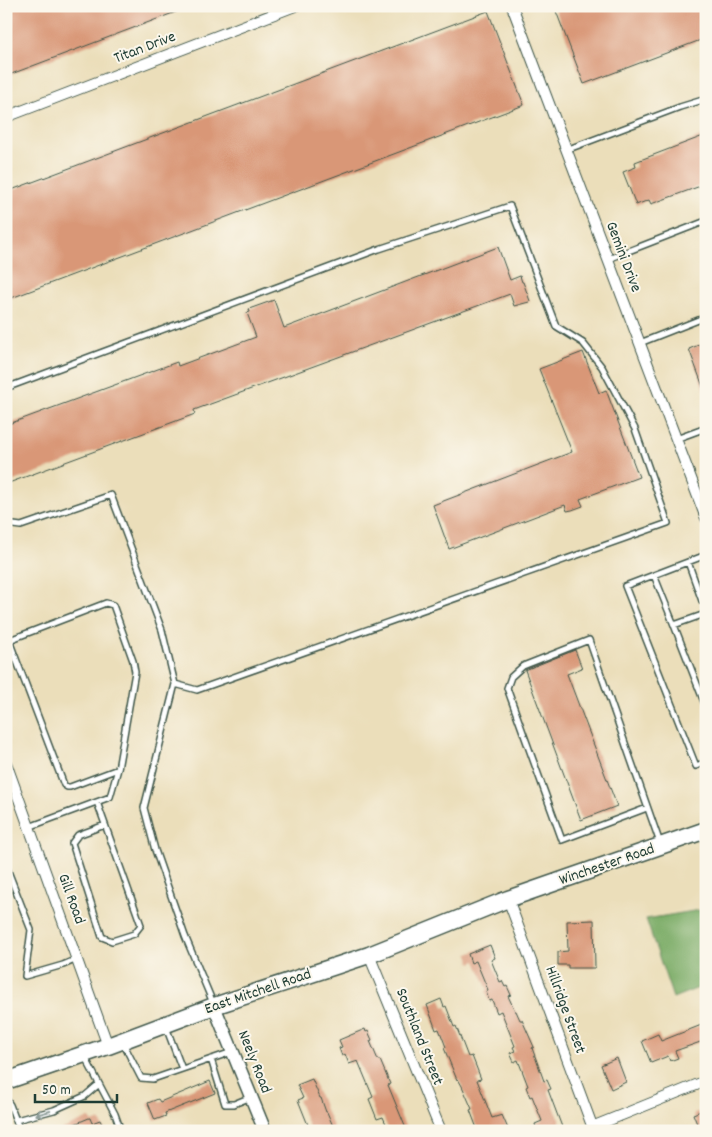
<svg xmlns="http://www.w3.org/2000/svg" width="712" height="1137" viewBox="0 0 712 1137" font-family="Dekko,sans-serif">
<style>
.forest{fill:#7aac66;stroke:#4c744d}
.building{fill:#d99777}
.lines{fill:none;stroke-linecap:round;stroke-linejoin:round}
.service-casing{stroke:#3e5548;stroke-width:8}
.minor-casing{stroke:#3e5548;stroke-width:12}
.tertiary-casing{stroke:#3e5548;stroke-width:15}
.primary-casing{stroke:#3e5548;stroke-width:19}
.service{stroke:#fff;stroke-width:5}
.minor{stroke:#fff;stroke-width:10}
.tertiary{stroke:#fff;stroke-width:12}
.primary{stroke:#fff;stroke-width:16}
.oneway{stroke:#8f9e9a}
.labels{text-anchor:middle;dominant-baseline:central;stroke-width:4;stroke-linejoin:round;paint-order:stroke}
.street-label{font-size:16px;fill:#1f3d34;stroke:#fbf7ec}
</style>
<rect width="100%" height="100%" fill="#fbf7ec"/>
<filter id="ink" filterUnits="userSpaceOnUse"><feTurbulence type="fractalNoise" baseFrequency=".02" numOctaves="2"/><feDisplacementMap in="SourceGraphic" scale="10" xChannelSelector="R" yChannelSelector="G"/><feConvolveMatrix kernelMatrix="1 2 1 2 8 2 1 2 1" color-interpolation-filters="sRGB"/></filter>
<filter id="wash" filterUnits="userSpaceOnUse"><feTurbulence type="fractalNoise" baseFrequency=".0096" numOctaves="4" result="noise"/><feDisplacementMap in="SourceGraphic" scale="20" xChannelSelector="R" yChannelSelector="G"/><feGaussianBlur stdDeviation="1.12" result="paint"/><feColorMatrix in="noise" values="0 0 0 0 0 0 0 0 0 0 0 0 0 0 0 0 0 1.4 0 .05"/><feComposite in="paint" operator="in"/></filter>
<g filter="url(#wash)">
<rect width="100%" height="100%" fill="#ebdeba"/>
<path class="forest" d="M706,909V985L673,998L646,919Z"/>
<g id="blocks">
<path class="building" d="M6,6H189V7L6,76Z
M554,6H706V38L584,84Z
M488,11L524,105L6,300V192Z
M706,135V184L651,204L649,200L636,205L623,172L636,167L635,162Z
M498,247L510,280L520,276L522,282H523L530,301L529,302L514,306L510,294L194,410L195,414L6,484V425L177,362L178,366L256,337L247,313L250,312L249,309L274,300L284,328Z
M706,342V392H705L689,349Z
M583,352L599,393L606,390L639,477L580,499L583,506L572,510L567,511L565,505L449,549L433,505L572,452L539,369Z
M575,650L582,668L567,674L617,806L581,820L525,670Z
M594,920L595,968H568V965H558V952L568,951L567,921Z
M490,945L495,958L491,960L500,982L502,981L505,987L507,986L511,995L508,996L515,1011H516L520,1020H522L534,1047L532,1048L544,1081L547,1080L551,1089L548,1090L562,1127L553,1131H537L535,1124L542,1121L532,1096L530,1097L526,1087L528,1086L518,1060L514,1062L510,1053L515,1051L513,1047L515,1046L501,1011L497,1013L492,1000L489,1001L486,991L488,990L476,961L471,963L468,954Z
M441,999L444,1007L446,1006L454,1027L456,1026L468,1057L472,1056L481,1079L477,1080L492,1118L502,1115L509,1131H478L470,1110L472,1109L462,1086L458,1079L457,1080L444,1048L446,1047L439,1029L436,1030L427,1005Z
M704,1024L706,1029V1040L675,1051L678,1058L670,1061L668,1056L651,1063L642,1041L658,1034L661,1041Z
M365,1029L366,1032L368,1031L372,1040L370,1041L378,1060H380L390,1084L388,1085L407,1131H389L383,1117L377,1119L369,1099L373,1097L358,1061L349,1064L345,1054L342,1056L339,1048L342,1047L339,1040Z
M617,1058L626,1082L611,1089L601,1065Z
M312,1079L320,1098H321L326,1112H327L335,1131H318L316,1127L310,1130L298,1100L303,1098L297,1085Z
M210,1081L215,1093L165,1113L166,1116L155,1120L148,1103L158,1099L160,1102Z
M706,1109V1131H700L693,1114Z
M89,1118H90L92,1123L100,1120L105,1131H58Z"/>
</g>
</g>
<g filter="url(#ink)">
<use href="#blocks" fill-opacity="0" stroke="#3e5548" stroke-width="1"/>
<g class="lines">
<defs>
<path id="service" d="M566,150L680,107L706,99
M608,259L706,221
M640,343L706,317
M6,388L379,249L510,206L556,326L583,343L602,367L635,429L668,523L197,690L175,684
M676,439L706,428
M6,524L21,526L111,495L162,630L175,684L144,808L155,850L185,936L213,1003
M706,555L625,586L696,766L706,762
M688,562L702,601
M654,575L674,625L705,614L706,617
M674,625L706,707
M97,802L141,925L134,934L112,941L102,937L72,843L78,835L105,825
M647,808L562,840L507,688L511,677L523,666L589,640L660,843
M29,827L110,797L118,769L135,672L133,661L113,605L106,603L12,639L10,643L64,785L67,787H70L118,769
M6,866L31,930L25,976L63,965L77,959
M166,1027L182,1069
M123,1043L141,1078L153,1079L232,1052
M85,1057L115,1114L121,1131
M211,1059L225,1104H234L251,1097
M6,1099L10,1105L20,1131
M16,1120L54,1110L85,1096L99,1084"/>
<path id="minor" d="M512,6L706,518
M6,117L295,6
M6,763L108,1046
M508,899L594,1131
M369,955L441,1131
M592,1127L706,1081"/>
<path id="tertiary" d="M214,1006L265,1131"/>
<path id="primary" d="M6,1081L108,1046L214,1006L369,955L508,899L706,830"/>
</defs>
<use href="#service" class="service-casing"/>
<use href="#minor" class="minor-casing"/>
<use href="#tertiary" class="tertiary-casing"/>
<use href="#primary" class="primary-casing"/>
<use href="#service" class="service"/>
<use href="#minor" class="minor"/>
<use href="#tertiary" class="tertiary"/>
<use href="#primary" class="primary"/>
</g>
<defs><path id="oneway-shaft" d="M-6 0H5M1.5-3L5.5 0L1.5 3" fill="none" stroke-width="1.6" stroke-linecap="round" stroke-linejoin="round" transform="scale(1.25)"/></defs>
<use class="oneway" href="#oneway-shaft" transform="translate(43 1113) rotate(165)"/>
</g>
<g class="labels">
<g class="street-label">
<text transform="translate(145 48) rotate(-21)">Titan Drive</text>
<text transform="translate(623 257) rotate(69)">Gemini Drive</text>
<text transform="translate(607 865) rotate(-19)">Winchester Road</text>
<text transform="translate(71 899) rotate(70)">Gill Road</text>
<text transform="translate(258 992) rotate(-19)">East Mitchell Road</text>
<text transform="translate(565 1010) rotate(70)">Hillridge Street</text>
<text transform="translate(419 1037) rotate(68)">Southland Street</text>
<text transform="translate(254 1062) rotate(68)">Neely Road</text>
</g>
</g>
<rect width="712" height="1137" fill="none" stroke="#fbf7ec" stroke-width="25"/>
<path d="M35 1094v8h82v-8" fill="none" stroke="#1f3d34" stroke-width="2.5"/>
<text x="42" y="1094" font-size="15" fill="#1f3d34" stroke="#fbf7ec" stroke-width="4" paint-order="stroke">50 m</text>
</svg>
